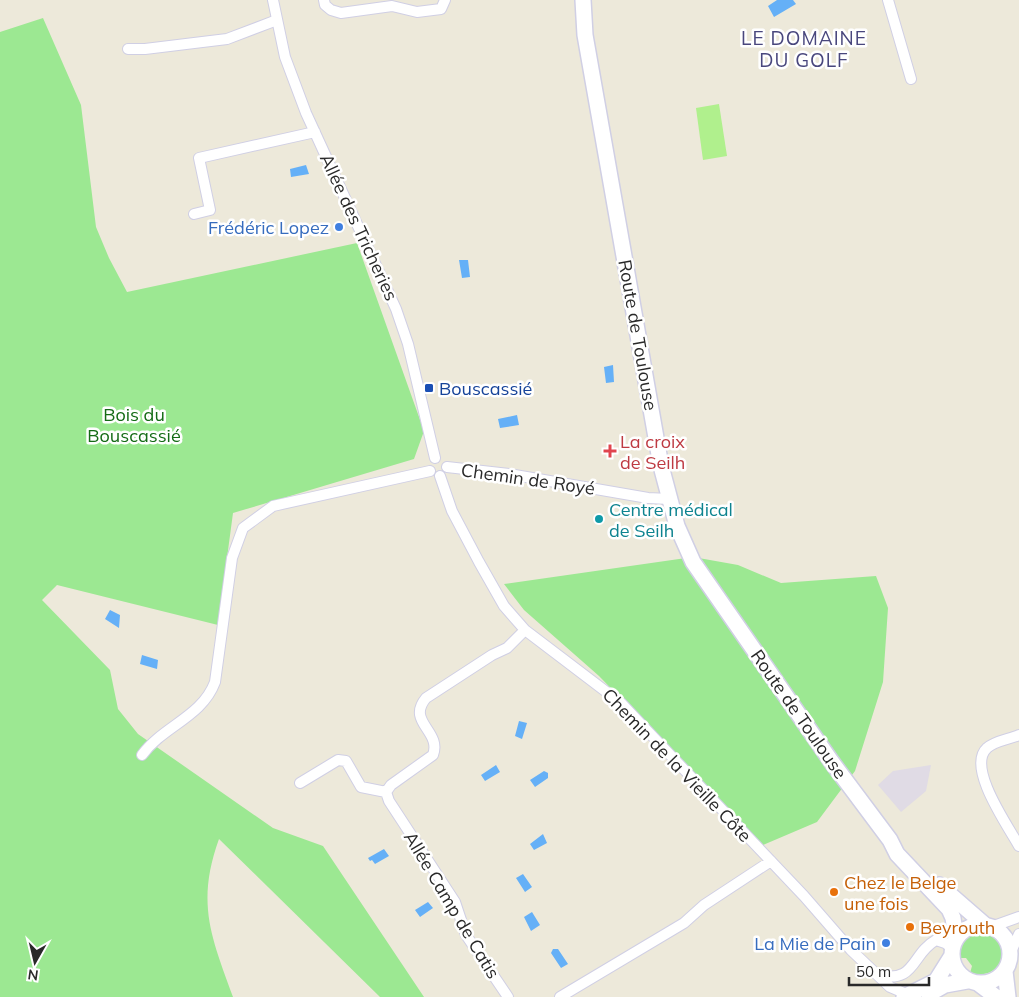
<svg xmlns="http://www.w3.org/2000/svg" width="1019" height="997" viewBox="0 0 1019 997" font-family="Mulish,sans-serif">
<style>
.industrial{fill:#e0dbe5}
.green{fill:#9ce892}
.pitch{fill:#b0f08d}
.water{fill:#65b0f7}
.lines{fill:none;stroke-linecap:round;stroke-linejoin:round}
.minor-casing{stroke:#d0cfe4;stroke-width:12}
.secondary-casing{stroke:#d0cfe4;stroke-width:18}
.minor{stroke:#fff;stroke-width:10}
.secondary{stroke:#fff;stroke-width:15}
.shop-dot{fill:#3f7fe0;stroke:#fff;stroke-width:2}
.transit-dot{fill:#1a4fb4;stroke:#fff;stroke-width:2}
.health-dot{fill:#e0444e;stroke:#fff;stroke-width:2}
.culture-dot{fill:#0f9aa8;stroke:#fff;stroke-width:2}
.food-dot{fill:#e8710a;stroke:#fff;stroke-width:2}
.labels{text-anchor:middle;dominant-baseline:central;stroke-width:5;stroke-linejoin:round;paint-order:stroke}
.shop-label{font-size:18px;fill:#366cbe;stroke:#fff;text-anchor:end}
.street-label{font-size:18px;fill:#292929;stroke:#fff}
.transit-label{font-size:18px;fill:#164399;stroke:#fff;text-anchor:start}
.park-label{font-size:18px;fill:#146b15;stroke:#fff}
.health-label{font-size:18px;fill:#be3a42;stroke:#fff;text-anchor:start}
.culture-label{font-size:18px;fill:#0d838f;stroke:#fff;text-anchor:start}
.food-label{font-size:18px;fill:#c56008;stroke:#fff;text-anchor:start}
.neighbourhood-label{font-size:19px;letter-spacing:1px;fill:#49477d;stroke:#fff}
</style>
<rect width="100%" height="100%" fill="#ede9da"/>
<path class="industrial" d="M931,765L926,791L901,812L878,785L893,771Z"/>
<path class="green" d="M43,18L81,105L96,227L109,258L127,292L357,243L424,431L414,459L233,513L218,625L57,585L42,600L110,670L118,709L138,734L273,828L323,846L424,997H380L219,839C196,903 211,936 233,997H0V32Z
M693,557L738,565L781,583L876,576L888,608L883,682L855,771L817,822L763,845L599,676L524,610L504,584Z
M977,931C1015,933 1008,983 970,973L972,966L966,958H958C957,944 963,935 977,931Z"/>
<path class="pitch" d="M719,104L727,156L703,160L696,108Z"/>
<path class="water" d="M777,0H793L796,4L774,17L768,6Z
M306,165L309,174L291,177L290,169Z
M459,260H468L470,277L462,278Z
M613,365L614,382L606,383L604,367Z
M517,415L519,425L500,428L498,419Z
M110,610L120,615L119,628L105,619Z
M142,655L158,660L157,669L140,664Z
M519,721L527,723L522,739L515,736Z
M496,765L500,772L485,781L481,775Z
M544,771L548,773V778L535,787L530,780Z
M543,834L547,843L534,850L530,844Z
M384,849L389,856L375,864L372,860L370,861L368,858Z
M523,874L532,887L525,892L516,878Z
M428,902L433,908L420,917L415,910Z
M532,912L540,925L531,931L524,917Z
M553,949H558L568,964L561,968L551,953Z"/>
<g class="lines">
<defs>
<path id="minor" d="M273,0L285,57L306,113L396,309L408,344L435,458
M324,0L325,5L331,10L341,13L392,6L417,12L441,9L445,0
M888,0L911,79
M128,49H145L227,39L277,20
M194,214L210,210L199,158L315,132
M447,467L509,474L648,498L669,499
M440,476L452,511L479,562L504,606L525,630L621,703L804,896L851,950L890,987L909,995
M1019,735C1010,739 994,741 987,748C966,767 1008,826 1019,846
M142,755C163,726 202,717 215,682L232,558L243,528L273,506L430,471
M300,783L338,760L346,761L361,787L386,792
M991,927L1019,917
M1010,954L1019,934
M878,975C916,984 911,954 936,940L945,943L952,948
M508,997L466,935L455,902L389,801L386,792L391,785L433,755C442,731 406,722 426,698L492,655L507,648L525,630
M560,997L684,923L704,905L771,861"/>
<path id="secondary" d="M583,0L585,35L661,466L677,526L693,562L831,761L890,840L897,854L949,909L953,918L956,938
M939,885L985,925
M952 954a29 29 0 1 1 58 0a29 29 0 1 1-58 0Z
M1005,971L1008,997
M979,984L996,997
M929,994L945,985L967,981
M904,997L936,981L951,957"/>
</defs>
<use href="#minor" class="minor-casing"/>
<use href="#secondary" class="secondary-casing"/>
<use href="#minor" class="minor"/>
<use href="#secondary" class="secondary"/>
</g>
<g class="shop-dot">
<circle cx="339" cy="227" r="5"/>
<circle cx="886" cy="943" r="5"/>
</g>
<rect class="transit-dot" x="424" y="383" width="10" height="10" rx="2.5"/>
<path class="health-dot" d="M607.5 443.5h5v5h5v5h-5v5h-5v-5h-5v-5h5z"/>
<circle class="culture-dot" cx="599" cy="519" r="5"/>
<g class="food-dot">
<circle cx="834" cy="892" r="5"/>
<circle cx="910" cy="927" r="5"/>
</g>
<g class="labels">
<g class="shop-label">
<text x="329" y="227">Frédéric Lopez</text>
<text x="876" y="943">La Mie de Pain</text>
</g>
<g class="street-label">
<text transform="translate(359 227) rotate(65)">Allée des Tricheries</text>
<text transform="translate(638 335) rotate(80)">Route de Toulouse</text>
<text transform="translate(528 479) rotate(8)">Chemin de Royé</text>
<text transform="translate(799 714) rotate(55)">Route de Toulouse</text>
<text transform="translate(677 765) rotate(46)">Chemin de la Vieille Côte</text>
<text transform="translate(452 905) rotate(59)">Allée Camp de Catis</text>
</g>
<g class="transit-label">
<text x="439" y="388">Bouscassié</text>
</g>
<g class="park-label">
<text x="134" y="414">Bois du<tspan x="134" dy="21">Bouscassié</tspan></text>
</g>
<g class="health-label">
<text x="620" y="441">La croix<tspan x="620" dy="21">de Seilh</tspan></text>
</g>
<g class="culture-label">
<text x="609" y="509">Centre médical<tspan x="609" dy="21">de Seilh</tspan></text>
</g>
<g class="food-label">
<text x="844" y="882">Chez le Belge<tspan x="844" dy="21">une fois</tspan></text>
<text x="920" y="927">Beyrouth</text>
</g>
<g class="neighbourhood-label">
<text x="804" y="38">LE DOMAINE<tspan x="804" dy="22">DU GOLF</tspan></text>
</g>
</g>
<g transform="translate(35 962) rotate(188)" stroke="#ffffff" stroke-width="4" paint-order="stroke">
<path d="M0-4L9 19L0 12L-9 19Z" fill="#292929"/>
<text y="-8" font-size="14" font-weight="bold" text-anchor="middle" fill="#292929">N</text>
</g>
<path d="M849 977v8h80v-8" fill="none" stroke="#292929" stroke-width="2.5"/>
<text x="856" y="977" font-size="15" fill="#292929" stroke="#ffffff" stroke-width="4" paint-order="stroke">50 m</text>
</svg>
